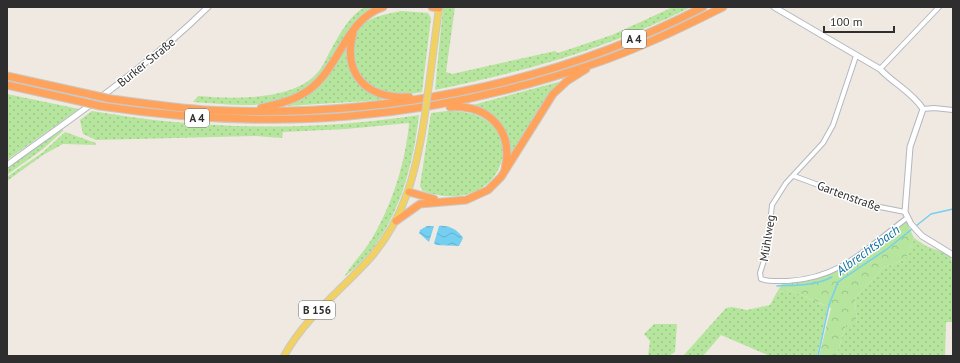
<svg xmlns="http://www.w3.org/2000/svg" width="960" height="363" viewBox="0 0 960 363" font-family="'PT Sans',sans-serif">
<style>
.grass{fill:url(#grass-dots)}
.forest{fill:url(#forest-crowns)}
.water{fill:url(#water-waves)}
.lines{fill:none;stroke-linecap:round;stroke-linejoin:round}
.stream{stroke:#75cff0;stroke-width:1.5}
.minor-casing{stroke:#b4b7c1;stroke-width:6}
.tertiary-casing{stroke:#b4b7c1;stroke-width:7}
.primary-casing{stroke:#c9c9c9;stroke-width:8}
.motorway-casing{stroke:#c9c9c9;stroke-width:9}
.minor{stroke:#fff;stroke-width:4}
.tertiary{stroke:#fff;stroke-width:5}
.primary{stroke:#f2d163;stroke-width:6}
.motorway{stroke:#ffa35c;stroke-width:7}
.primary-bridge-casing{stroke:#c9c9c9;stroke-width:8;stroke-linecap:butt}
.motorway-bridge-casing{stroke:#c9c9c9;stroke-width:9;stroke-linecap:butt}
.primary-bridge{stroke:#f2d163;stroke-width:6}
.motorway-bridge{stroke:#ffa35c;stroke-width:7}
.labels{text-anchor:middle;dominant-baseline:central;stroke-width:3;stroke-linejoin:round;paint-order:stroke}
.shield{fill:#fff;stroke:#6d6d6d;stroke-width:1}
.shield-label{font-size:11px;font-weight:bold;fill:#2e2e2e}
.street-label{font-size:12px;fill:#2e2e2e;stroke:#fff}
.water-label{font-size:13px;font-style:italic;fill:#0d6fa3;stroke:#fff}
</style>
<defs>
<pattern id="grass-dots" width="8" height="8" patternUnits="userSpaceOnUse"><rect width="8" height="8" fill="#b6e59e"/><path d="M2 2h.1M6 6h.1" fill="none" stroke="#9dc588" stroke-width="1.8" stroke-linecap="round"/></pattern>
<pattern id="forest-crowns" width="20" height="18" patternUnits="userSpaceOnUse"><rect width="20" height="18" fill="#b6e59e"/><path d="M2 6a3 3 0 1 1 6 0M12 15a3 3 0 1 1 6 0" fill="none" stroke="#9dc588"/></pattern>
<pattern id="water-waves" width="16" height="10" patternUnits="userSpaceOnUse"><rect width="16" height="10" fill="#75cff0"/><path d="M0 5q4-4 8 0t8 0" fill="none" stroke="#66b2ce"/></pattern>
</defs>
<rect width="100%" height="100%" fill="#efe9e1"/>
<path class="grass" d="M365,7H373C353,18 346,34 335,53C297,116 257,106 193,102L198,96C232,99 293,101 317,73C322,68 325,61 328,55C338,38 347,17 365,7Z
M443,7H455L446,72L452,74L555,51L558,53L612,35L673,7H691C610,48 523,72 435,90Z
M401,11L428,13L431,18L422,92C410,94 395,97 383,93C354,84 340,42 366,22C376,15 389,14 401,11Z
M348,41C353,66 352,90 382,98V100L287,106L301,99Z
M578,73L560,85L509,163C509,143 507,125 489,113C484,109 477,108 473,105L562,81V78Z
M7,94L79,109L7,160Z
M92,111C201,130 310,132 419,115C412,174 394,240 344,277C353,262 366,250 374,235C393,202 406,160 409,123L346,129L283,132L282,138L255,136L96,140L83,134L80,120Z
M447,111C538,108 509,222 423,191L420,186L431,113Z
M63,128V131L43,149L7,175V169Z
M65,132L96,143V145L63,144L43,155L7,181V177L11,174L42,153Z
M914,238L926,246L950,255L953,266V322H946L945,356H836L846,325H857L855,298L883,268L906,259Z
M790,290L828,307L817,356H770L721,335L703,356H683L726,308L732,307L747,310L770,305L777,292Z
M654,324H677L675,352L669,356H648L650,341L644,334Z"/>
<path class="forest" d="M906,221L914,238L906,259L883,268L855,298L857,325H846L836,356H819L831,308L790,290L777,292L784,281L797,280L837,270Z"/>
<path class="water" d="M427,226H434L429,242L419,233L420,230Z
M439,226C449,225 458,230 463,238L459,246L436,245L434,243Z"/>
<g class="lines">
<path class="stream" d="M777,286C795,285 815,286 832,277
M818,356L829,305L838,282L887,249L931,214L953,209"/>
<defs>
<path id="minor" d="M856,56L833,125L823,143L786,183L772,205L767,251L760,273L761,279C769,282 779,281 788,281C841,278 867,248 907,218
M880,69L939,7
M923,109L934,108L953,110
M794,176L875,206L905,212"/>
<path id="tertiary" d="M774,7L880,69C894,84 912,92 923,109L910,147L905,212L911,224L922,236L953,255
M7,165C76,115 147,67 208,7"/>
<path id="primary" d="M430,77L439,7
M284,356C306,316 342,290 372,256C405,217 416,171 424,121"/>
<path id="motorway" d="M432,7L439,8
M353,33C342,76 368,99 409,97
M7,76L93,95
M7,85L83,102
M111,99C143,103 174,108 206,110C376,119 551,86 703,7
M100,106C273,132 427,121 593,64C638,49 681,28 723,7
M450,107C488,105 514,129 505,169
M261,108C282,103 301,99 317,83C341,60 348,19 383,7
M409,192L434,199
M396,221L420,204L466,200L488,190L501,177L553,94L567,81L586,69"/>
</defs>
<use href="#minor" class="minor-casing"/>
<use href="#tertiary" class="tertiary-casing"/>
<use href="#primary" class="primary-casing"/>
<use href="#motorway" class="motorway-casing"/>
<use href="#minor" class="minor"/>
<use href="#tertiary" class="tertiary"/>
<use href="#primary" class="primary"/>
<use href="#motorway" class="motorway"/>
<defs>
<path id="primary-bridge" d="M424,121L430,77"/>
<path id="motorway-bridge" d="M93,95L111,99
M83,102L100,106"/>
</defs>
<use href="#primary-bridge" class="primary-bridge-casing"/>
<use href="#motorway-bridge" class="motorway-bridge-casing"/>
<use href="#primary-bridge" class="primary-bridge"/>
<use href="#motorway-bridge" class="motorway-bridge"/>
</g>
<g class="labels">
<g class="shield">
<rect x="622" y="30" width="24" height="18" rx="3"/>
<rect x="185" y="109" width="24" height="18" rx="3"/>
<rect x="299" y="301" width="36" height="18" rx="3"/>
</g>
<g class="shield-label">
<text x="634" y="39">A 4</text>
<text x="197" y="118">A 4</text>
<text x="317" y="310">B 156</text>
</g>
<g class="street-label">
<text transform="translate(146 62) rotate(-39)">Burker Straße</text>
<text transform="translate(849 196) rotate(20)">Gartenstraße</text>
<text transform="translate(767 238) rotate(-81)">Mühlweg</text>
</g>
<g class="water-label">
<text transform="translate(868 250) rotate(-36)">Albrechtsbach</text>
</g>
</g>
<rect width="960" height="363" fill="none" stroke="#2e2e2e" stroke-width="16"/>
<path d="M824 26v6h70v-6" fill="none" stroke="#2e2e2e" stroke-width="2"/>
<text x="830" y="26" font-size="12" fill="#2e2e2e" stroke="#ffffff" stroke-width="3" paint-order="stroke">100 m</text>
</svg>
